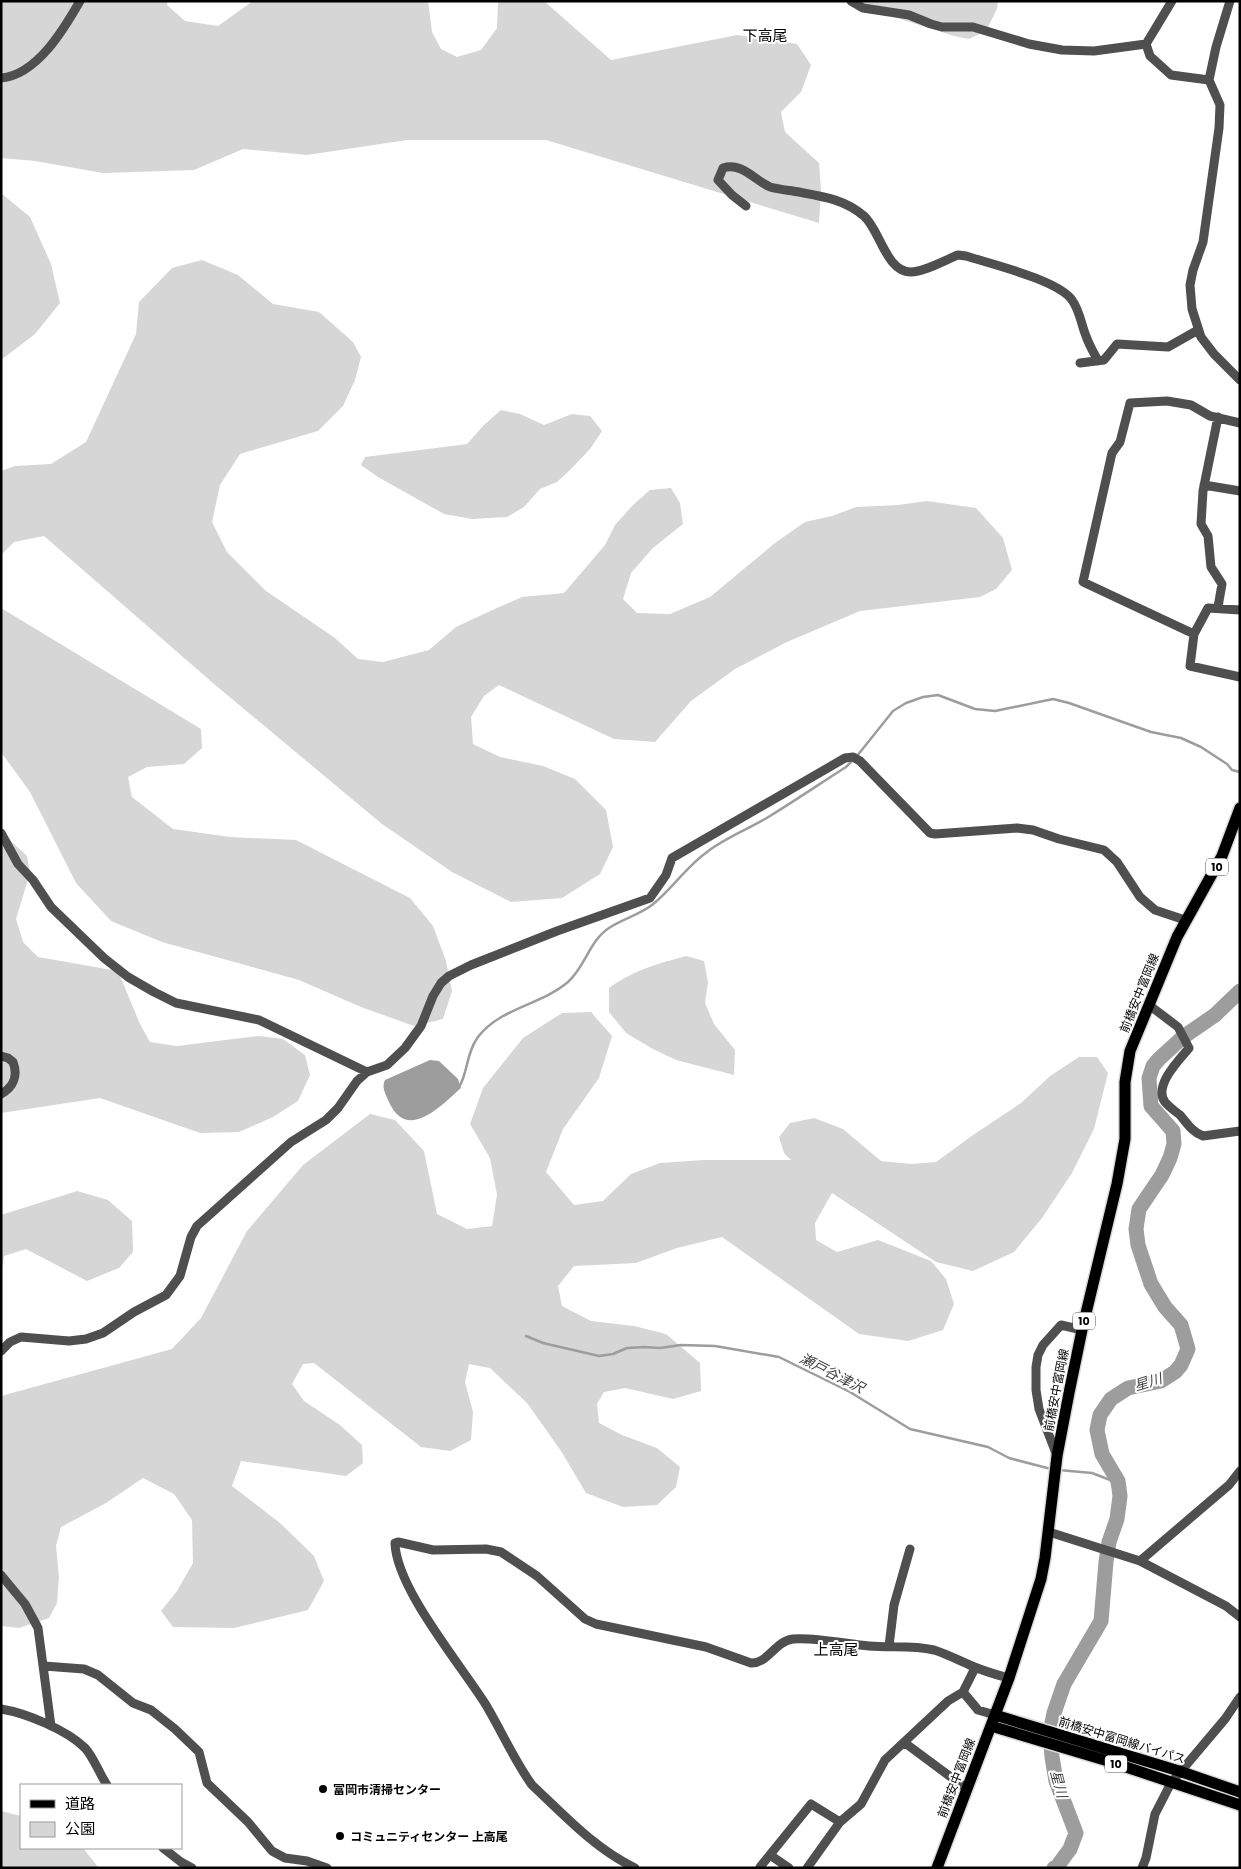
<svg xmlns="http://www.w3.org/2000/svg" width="1241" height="1869" viewBox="0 0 1241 1869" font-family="Poppins,'Noto Sans JP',sans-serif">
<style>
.green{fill:#d6d6d6}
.water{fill:#9d9d9d}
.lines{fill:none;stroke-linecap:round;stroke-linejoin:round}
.stream{stroke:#9d9d9d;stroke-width:2.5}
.river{stroke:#9d9d9d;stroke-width:15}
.major-casing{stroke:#dbdbdb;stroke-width:14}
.minor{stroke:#4f4f4f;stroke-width:9}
.major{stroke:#000;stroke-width:11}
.poi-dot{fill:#000;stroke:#fff;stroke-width:2}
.labels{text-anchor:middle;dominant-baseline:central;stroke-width:4;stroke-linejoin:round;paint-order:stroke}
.shield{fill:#fff;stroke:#4c4c4c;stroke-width:1}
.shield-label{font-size:11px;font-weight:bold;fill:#000}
.street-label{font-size:12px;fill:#000;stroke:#fff}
.poi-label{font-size:12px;font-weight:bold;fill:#000;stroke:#fff;text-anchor:start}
.water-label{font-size:14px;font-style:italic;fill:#3e3e3e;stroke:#fff}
.quarter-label{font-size:15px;fill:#000;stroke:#fff}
</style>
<rect width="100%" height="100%" fill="#fff"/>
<path class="green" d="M1,1H168L167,5L185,21L218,26L253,1H428L432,32L441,49L457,57L481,50L497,28L498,3L502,1H544L611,60L737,35L797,44L811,65L801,92L781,112L785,132L819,163L821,190L819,223L546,140H407L307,155L243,149L194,170L103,173L35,161L1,158Z
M844,1H998L997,9L986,31L969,39L954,36Z
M1,193L30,217L51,264L60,303L35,334L1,360Z
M202,260L238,275L273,304L319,312L353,342L361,357L355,380L343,406L318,431L240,454L220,485L212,522L227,552L266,591L335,638L358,659L383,662L429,650L456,627L488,612L522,597L564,593L605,545L615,525L633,505L650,490L671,488L680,503L683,524L653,548L631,573L623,599L637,613L670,614L710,597L775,543L805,522L832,516L856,507L898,505L927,501L976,508L1003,538L1012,570L996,589L980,597L860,611L787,642L735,669L691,701L655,742L614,739L499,685L484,696L471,717L473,744L500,757L543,766L575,779L606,810L613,847L600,874L562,898L511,902L452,872L382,824L214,684L44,536L14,542L1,555V471L15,466L51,464L86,442L136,334L139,302L172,268Z
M501,410L520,414L544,425L572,414L590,416L602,431L590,449L572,468L557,482L540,489L524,507L507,517L472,519L444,514L378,477L361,465L365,457L467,444L484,425Z
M1,608L201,729L202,748L184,764L147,767L128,777L132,797L173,829L230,837L296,840L410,898L433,926L446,961L452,991L443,1019L414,1026L361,1007L299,980L162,942L111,921L76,883L30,792L1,752Z
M1,832L27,856L30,873L16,919L23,942L38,957L118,971L140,1024L150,1042L177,1046L259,1036L283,1039L305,1055L310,1075L298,1101L273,1117L239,1132L200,1133L100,1098L1,1113Z
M686,956L704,961L708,982L705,1003L714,1024L735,1050L734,1075L676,1060L653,1049L626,1033L609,1012V988C634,970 657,964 686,956Z
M591,1012L612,1036L599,1078L563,1129L546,1172L574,1205L603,1201L631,1174L660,1163L704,1160H791L784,1153L779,1137L790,1123L814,1118L843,1129L881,1161L911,1164L936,1162L973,1135L1021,1103L1050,1076L1079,1057H1097L1108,1073L1094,1129L1072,1173L1042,1218L1014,1252L973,1271L936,1262L832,1193L815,1223L816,1240L837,1252L878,1240L931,1261L946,1279L954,1304L943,1330L908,1341L859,1334L722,1237L677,1248L636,1263L574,1266L558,1286L562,1306L591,1321L634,1326L666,1334L700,1363L701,1391L673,1399L625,1388L604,1392L597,1404L599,1423L622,1435L657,1448L680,1467L676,1487L657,1505L623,1507L586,1493L561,1451L527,1403L490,1368L469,1364L465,1382L473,1412L471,1440L450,1451L421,1447L314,1363L303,1364L292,1384L304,1401L340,1425L362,1445L363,1463L346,1476L241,1461L232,1486L280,1523L314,1556L324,1581L308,1610L234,1628L173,1627L161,1611L177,1591L193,1563L192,1520L174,1494L143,1478L106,1503L61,1527L56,1546L59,1577L57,1603L49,1618L19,1628L1,1626V1396L172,1349L201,1318L247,1231L303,1165L370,1114L395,1120L424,1151L437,1214L467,1229L492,1226L497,1195L490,1158L470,1124L483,1088L523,1038L562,1013Z
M77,1191L108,1200L132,1221L133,1252L119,1268L87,1281L26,1249L4,1256L1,1276V1215Z
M1,1811L21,1816V1848H83L99,1868H1Z"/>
<path class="water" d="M430,1060L439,1061L458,1079L461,1088C441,1106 407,1142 389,1102C386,1095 381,1087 385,1080Z"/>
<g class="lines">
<path class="stream" d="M857,756L893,711L906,703L923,697L938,695L975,709L995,711L1053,699L1069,703L1151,732L1181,738L1201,747L1227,764L1232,770L1240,772
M459,1087C468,1073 466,1053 478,1037C500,1008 541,1005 568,982C585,967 590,940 609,928C622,919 639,915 652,905C672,889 686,867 707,852C725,838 749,829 770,816C796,800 821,783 846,767L853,760
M526,1336L543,1343L599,1356L613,1354L627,1348L644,1347L660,1348L681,1345L715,1346L779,1357L850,1392L910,1429L988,1447L1009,1458L1051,1469
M1059,1470L1092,1473L1118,1483"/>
<path class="river" d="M1054,1868H1056L1070,1849L1076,1833L1056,1781L1052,1757L1050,1733L1054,1713L1064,1684L1101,1621L1106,1562L1109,1542L1117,1519L1120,1496L1118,1481L1102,1454L1097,1430L1100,1415L1111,1399L1128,1388L1161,1381L1175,1372L1181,1365L1188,1349L1181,1325L1165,1307L1151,1284L1138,1245L1136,1229L1139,1209L1162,1175L1170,1158L1174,1144L1173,1131L1151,1106L1149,1078L1153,1066L1159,1059L1183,1037L1215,1015L1240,991"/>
<defs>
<path id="major" d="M995,1715L1179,1771L1240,1792
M991,1726L1108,1761L1240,1805
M937,1868L1009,1678L1041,1579L1045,1558L1057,1456L1069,1393L1082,1330L1117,1184L1125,1139V1082L1130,1051L1177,937L1222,856L1240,808"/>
</defs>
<use href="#major" class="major-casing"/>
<path class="minor" d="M851,1L863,8L909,15L931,24L942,27H973L1029,44L1062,50L1094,51L1146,44L1150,56L1171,75L1209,80
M1230,1L1216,47L1209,80L1220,105L1219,128L1203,242L1193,270L1190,285L1192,309L1201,337L1214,354L1240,380
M1146,44L1172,1
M1,78C37,75 64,29 80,1
M746,206L732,195L718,180L723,168C742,162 754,180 770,187C777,189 786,190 793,191C819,196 843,198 864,216C880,230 886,272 911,272C924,272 945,260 958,255L966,256C991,264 1058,280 1072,300C1080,311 1081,324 1086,336C1089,345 1094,353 1098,361
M1080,363L1104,360L1117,344L1168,347L1198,330
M1204,485L1240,491
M1218,607L1222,584L1211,567L1208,536L1201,524L1203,491L1218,417
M1240,610L1208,608L1194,634L1190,666L1240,677
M1194,634L1083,582L1112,453L1120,442L1130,403L1167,401L1191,405L1210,416L1240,423
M1,833L18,864L33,880L51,907L104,958L128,977L154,992L176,1003L259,1020L367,1072
M1149,1005L1178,1027L1189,1048C1179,1060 1153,1086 1165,1102C1169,1107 1175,1111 1180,1115C1187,1123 1192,1132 1203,1136L1240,1131
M1,1056L8,1058L13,1062C18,1075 14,1087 1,1094
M1,1351L10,1342L21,1337L69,1341L86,1339L103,1333L134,1312L166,1295L180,1276L191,1237L197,1226L291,1142L326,1120L338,1108L357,1081L367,1072L387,1065L405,1048L421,1026L433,996L441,983L449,976L471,965L557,931L650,898L666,875L672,858L845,758L853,757L860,761L930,833L935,834L1017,828L1033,830L1059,839L1104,850L1117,862L1140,897L1155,910L1185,920
M1057,1456L1039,1409L1036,1390V1367L1038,1355L1043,1345L1061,1325L1082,1330
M1049,1532L1140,1561L1226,1606L1240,1617
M1140,1561L1229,1485L1240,1471
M1,1575L25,1604L38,1628L51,1726
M889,1646L894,1605L910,1549
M44,1666L84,1669L98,1675L133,1703L151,1710L175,1729L199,1752L207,1783L248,1822L272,1851L285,1858L307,1861L327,1868
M963,1692L978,1710L995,1715
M1,1709C26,1713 67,1730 85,1748C93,1756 100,1775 107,1785
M905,1743L967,1789
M163,1848L181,1862L192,1868
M770,1855L789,1868
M760,1867L811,1804L840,1822
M635,1868C595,1849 564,1815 532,1785C514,1760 502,1732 486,1705C461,1665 396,1588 395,1543L398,1542L433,1550L486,1549L501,1552L537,1576L585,1619L596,1624L706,1647L751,1663C768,1664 775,1641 793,1639C813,1637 847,1644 869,1646C890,1648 912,1645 934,1650C947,1654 960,1661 972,1666C984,1671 997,1675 1009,1678
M807,1868L840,1822L861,1804L885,1760L948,1701L963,1692L975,1668
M1142,1868L1146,1858L1155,1814L1171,1783L1225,1719L1240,1697"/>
<use href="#major" class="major"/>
</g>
<g class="poi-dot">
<circle cx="323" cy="1789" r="5"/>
<circle cx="340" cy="1836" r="5"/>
</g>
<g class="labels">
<g class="shield">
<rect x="1206" y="858.5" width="22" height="17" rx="4"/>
<rect x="1073" y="1312.5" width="22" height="17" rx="4"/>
<rect x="1105" y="1755.5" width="22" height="17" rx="4"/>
</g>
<g class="shield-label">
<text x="1217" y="867">10</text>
<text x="1084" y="1321">10</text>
<text x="1116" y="1764">10</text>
</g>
<g class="street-label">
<text transform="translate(1139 993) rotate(-68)">前橋安中富岡線</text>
<text transform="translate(1056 1390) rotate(-79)">前橋安中富岡線</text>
<text transform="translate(1122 1740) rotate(17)">前橋安中富岡線バイパス</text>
<text transform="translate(956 1778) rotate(-69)">前橋安中富岡線</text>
</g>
<g class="poi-label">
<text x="333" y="1789">富岡市清掃センター</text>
<text x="350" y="1836">コミュニティセンター 上高尾</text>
</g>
<g class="water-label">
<text transform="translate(832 1373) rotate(27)">瀬戸谷津沢</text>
<text transform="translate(1148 1382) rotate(-17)">星川</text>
<text transform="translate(1059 1784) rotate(75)">星川</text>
</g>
<g class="quarter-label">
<text x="765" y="35">下高尾</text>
<text x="836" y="1649">上高尾</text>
</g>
</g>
<rect width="1241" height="1869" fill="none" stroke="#000000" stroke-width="5"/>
<rect x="20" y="1784" width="162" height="65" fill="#ffffff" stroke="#999999"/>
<rect x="30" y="1800" width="25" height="8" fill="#000000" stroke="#999999"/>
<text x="65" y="1809" font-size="15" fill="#000000">道路</text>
<rect x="30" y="1822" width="25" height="15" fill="#d6d6d6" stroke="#999999"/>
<text x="65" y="1834" font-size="15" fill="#000000">公園</text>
</svg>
